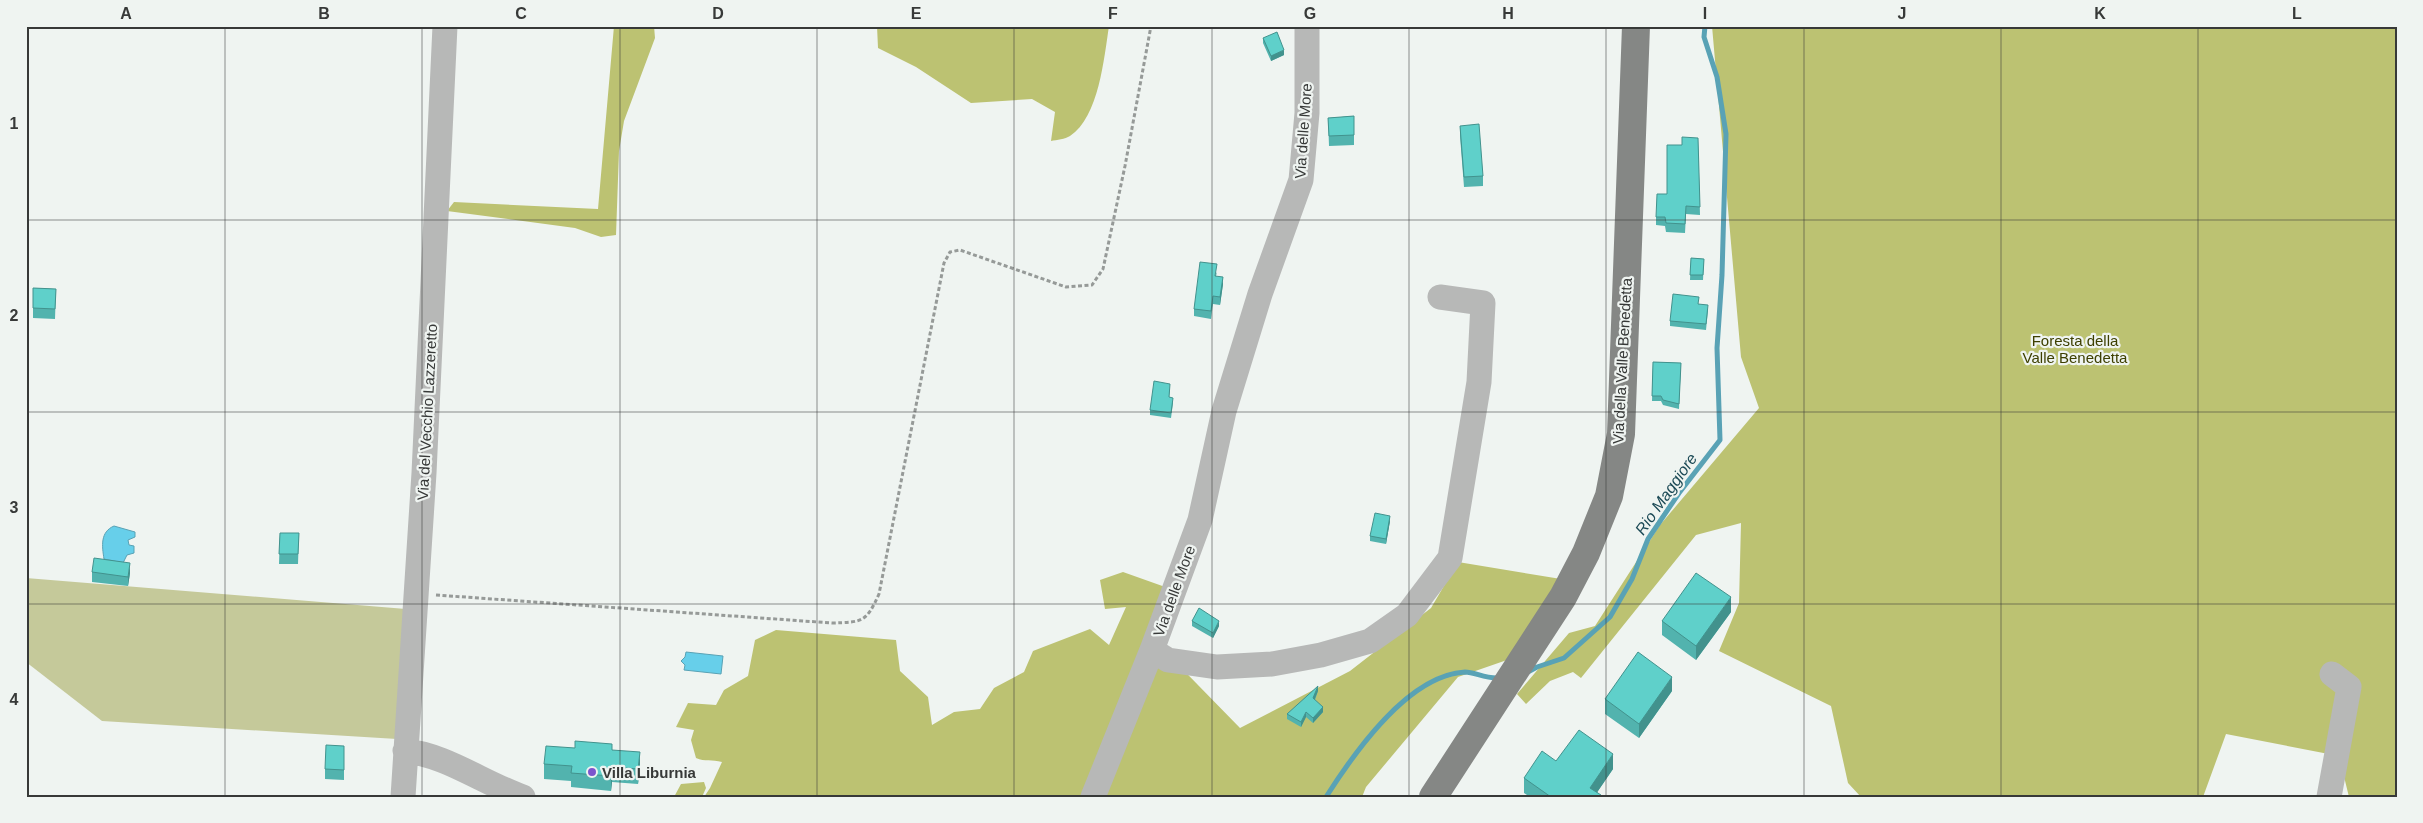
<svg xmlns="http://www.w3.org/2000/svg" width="2423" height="823" viewBox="0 0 2423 823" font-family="Helvetica,sans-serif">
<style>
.green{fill:#c5c99a}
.forest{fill:#bcc272}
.water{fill:#67cfea;stroke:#59a2b5}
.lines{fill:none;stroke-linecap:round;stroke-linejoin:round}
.stream{stroke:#59a2b5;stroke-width:5}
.path{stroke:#969a98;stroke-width:3;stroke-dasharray:4 2.5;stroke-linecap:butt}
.minor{stroke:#b7b8b7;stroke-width:25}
.major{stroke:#858785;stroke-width:28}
.wall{fill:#52b3ae}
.shaded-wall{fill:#42928d}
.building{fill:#5fd0ca;stroke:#42928d}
.grid{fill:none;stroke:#373938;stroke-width:1;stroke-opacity:0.55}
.poi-dot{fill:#7c54cd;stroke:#eff4f1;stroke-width:2}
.labels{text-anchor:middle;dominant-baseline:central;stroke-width:4.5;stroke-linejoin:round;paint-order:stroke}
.street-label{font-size:15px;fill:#373938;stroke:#eff4f1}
.park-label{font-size:15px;fill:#3d3f00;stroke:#eff4f1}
.poi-label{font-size:15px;font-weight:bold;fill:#373938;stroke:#eff4f1;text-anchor:start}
.water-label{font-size:16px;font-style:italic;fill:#1b4955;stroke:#eff4f1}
.neatline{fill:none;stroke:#373938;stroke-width:2}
.grid-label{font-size:16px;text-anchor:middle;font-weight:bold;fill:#373938}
</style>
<rect width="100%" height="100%" fill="#eff4f1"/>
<path class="green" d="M26,578L406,609L397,739L102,721L26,662Z"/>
<path class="forest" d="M614,26H654L655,38L624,121L619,151L616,235L601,237L575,228L447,211L454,202L598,209Z
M877,26H1109C1104,58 1099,117 1070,136C1065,139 1057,140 1051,141L1055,112L1032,99L971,103L916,67L878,48Z
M1712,26H2397V797H2349L2339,756L2226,734L2203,797H1861L1848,783L1831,706L1719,651L1739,603L1741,523L1696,535L1581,678L1573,672L1550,681L1526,704L1517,694L1569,633L1595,626L1660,525L1759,408L1741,357Z
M1458,562L1561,579L1507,660L1458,677L1366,787L1362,797H704L710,788L722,762C712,759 705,762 696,758L691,740L694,730L676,727L688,703L716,705L724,690L748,676L755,640L776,630L896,640L900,671L928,697L932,725L954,712L980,709L994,688L1024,672L1033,651L1090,629L1109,645L1126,607L1105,609L1100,580L1123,572L1168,588L1155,641L1240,728L1350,671L1431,608Z
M704,782L706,788L702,797H674L681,784Z"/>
<path class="water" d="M114,526L135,532V537L128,540L129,545L134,546V553L127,555L123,563L104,559C102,546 100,532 114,526Z
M686,652L723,656L721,674L684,670L685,665L681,661L685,657Z"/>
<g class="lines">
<path class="stream" d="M1526,673L1537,667L1564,658L1610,617L1632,579L1648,539L1679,493L1720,440L1717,348L1722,275L1726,134L1717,77L1704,37L1705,26
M1326,797C1354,753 1408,675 1465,672C1475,672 1485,679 1499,678"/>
<path class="path" d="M436,595L832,623C862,622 866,623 879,594L944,263L950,252L960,250L1066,287L1092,285L1103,269L1125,166L1151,26"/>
<path class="minor" d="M1307,26V113L1301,180L1260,294L1224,411L1200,520L1152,650L1168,660L1217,667L1272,664L1321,655L1370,641L1407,615L1450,558L1479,382L1483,303L1440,297
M405,751C444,754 485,784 523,797
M403,797L424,473L445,26
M1093,797L1152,650
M2329,797L2349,687L2332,674"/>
<path class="major" d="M1433,797L1563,597L1586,553L1609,496L1621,434L1636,26"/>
</g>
<path class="wall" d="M1263,38L1284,55L1271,61L1263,43Z
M1354,116V145L1329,146L1328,118Z
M1460,126L1483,176V186L1464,187L1460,136Z
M1698,138L1700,215L1686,214L1685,233L1666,232L1665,226L1656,225V217L1667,194L1682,145Z
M1691,258L1704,259L1703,280H1690Z
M1217,272L1216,276L1223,284L1220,305L1213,304L1211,319L1194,316V309Z
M33,288L56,289L55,319L33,318Z
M1698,304L1708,310L1706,330L1670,326V321Z
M1653,362L1681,363L1679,409L1663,405L1661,401H1652Z
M1170,389L1169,397L1173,403L1171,418L1150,415V410Z
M1390,521L1386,544L1370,541V536Z
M280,533H299L298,564H279Z
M92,572L130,573L128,586L92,582Z
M1731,612L1696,660L1662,635V621Z
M1192,621L1219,626L1213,638L1192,626Z
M1318,691L1315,700L1323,712L1313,723L1306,717L1301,727L1287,719V714Z
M1672,691L1639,738L1605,714V699Z
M344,746V780L325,779V769Z
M575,748L612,750L640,766L638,784L612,782L611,791L571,787V781L544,779V764Z
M1556,761L1613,769L1597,792L1601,797H1530L1524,793V778Z"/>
<path class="shaded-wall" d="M1284,50V55L1271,61V56Z
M1223,277V284L1220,305V297Z
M1390,516V521L1386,544V539Z
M130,563V573L128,586V577Z
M1731,597V612L1696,660V646Z
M1219,621V626L1213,638V633Z
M1672,677V691L1639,738V724Z
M1318,686V691L1313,703V698Z
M1323,707V712L1313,723V718Z
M1306,712V717L1301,727V722Z
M640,752V766L638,784V769Z
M1613,754V769L1594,797L1590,788Z
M612,767V782L611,791V776Z"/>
<path class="building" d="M1277,32L1284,50L1271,56L1263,38Z
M1354,116V135L1329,136L1328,118Z
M1479,124L1483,176L1464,177L1460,126Z
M1682,137L1698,138L1700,207L1686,206L1685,224L1666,223L1665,217H1656L1657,194H1667V145H1682Z
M1691,258L1704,259L1703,275H1690Z
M1200,262L1217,264L1215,276L1223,277L1220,297L1213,296L1211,311L1194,309Z
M33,288L56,289L55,309L33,308Z
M1673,294L1699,297L1698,304L1708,305L1706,324L1670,321Z
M1653,362L1681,363L1679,404L1663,400L1661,396H1652Z
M1154,381L1170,384L1169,397L1173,398L1171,413L1150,410Z
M1375,513L1390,516L1386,539L1370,536Z
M280,533H299L298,554H279Z
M94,558L130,563L128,577L92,572Z
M1696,573L1731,597L1696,646L1662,621Z
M1199,608L1219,621L1213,633L1192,621Z
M1638,652L1672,677L1639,724L1605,699Z
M1318,686L1313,698L1323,707L1313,718L1306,712L1301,722L1287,714Z
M1579,730L1613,754L1590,788L1601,795L1600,797H1551L1524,778L1542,751L1556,761Z
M575,741L612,744V750L640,752L638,769L612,767L611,776L571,773L572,766L544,764L546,746L575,748Z
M326,745L344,746V770L325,769Z"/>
<path class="grid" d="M225,26V797M422,26V797M620,26V797M817,26V797M1014,26V797M1212,26V797M1409,26V797M1606,26V797M1804,26V797M2001,26V797M2198,26V797M26,220H2397M26,412H2397M26,604H2397"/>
<circle class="poi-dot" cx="592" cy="772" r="5"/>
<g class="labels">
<g class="street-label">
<text transform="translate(1303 131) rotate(-86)">Via delle More</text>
<text transform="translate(1622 361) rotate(-87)">Via della Valle Benedetta</text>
<text transform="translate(427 412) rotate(-87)">Via del Vecchio Lazzeretto</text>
<text transform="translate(1174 591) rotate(-70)">Via delle More</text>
</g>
<g class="park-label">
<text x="2075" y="340">Foresta della<tspan x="2075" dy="17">Valle Benedetta</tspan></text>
</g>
<g class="poi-label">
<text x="602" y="772">Villa Liburnia</text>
</g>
<g class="water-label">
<text transform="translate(1666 494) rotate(-55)">Rio Maggiore</text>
</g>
</g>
<rect width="2423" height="823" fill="none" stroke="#eff4f1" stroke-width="55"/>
<rect x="28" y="28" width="2368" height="768" class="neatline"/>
<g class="grid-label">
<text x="126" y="19">A</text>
<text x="324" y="19">B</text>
<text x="521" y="19">C</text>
<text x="718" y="19">D</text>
<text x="916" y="19">E</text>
<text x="1113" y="19">F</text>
<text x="1310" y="19">G</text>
<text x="1508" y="19">H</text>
<text x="1705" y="19">I</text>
<text x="1902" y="19">J</text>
<text x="2100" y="19">K</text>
<text x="2297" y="19">L</text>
<text x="14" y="129">1</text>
<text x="14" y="321">2</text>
<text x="14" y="513">3</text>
<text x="14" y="705">4</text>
</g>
</svg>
